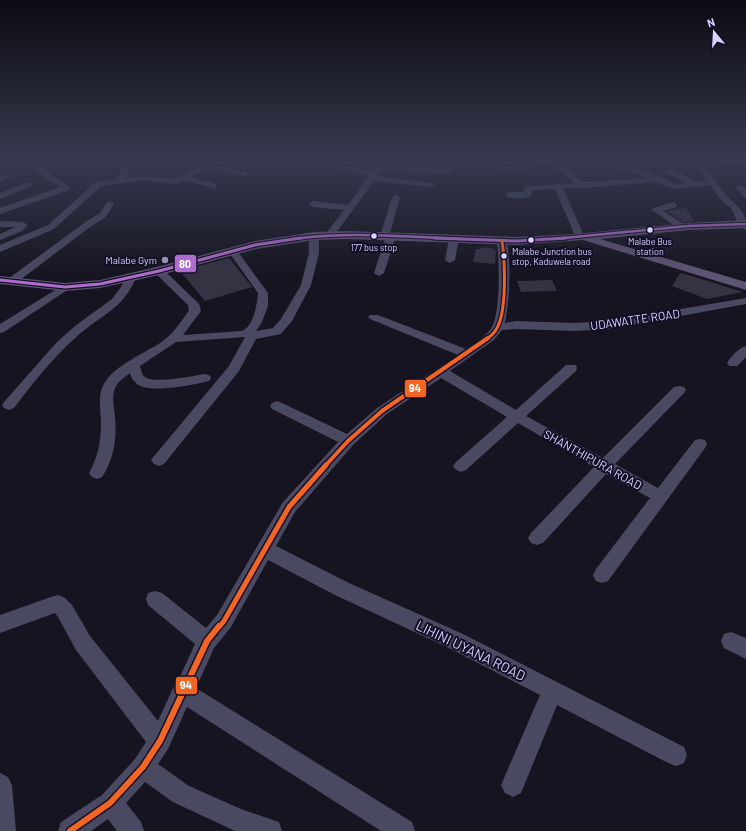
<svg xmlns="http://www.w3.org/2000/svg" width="746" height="831" viewBox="0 0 746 831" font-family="Barlow,sans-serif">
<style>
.building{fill:#343243}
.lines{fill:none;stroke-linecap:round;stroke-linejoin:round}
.minor{fill:#4a4962;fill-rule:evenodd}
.major{fill:#5e5373;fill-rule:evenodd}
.bus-1-far1-casing{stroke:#130f26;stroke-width:4.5}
.bus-1-casing{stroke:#130f26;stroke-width:5.5}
.bus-2-far3-casing{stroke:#130f26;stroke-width:5.5}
.bus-2-far2-casing{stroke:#130f26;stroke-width:7}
.bus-2-far1-casing{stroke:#130f26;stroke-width:8}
.bus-2-casing{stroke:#130f26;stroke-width:9}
.bus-1-far1{stroke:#b06ccc;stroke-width:2.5}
.bus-1{stroke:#b06ccc;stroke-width:3}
.bus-2-far3{stroke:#f26522;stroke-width:3}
.bus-2-far2{stroke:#f26522;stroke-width:4}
.bus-2-far1{stroke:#f26522;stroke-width:5}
.bus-2{stroke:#f26522;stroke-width:6}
.bus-dot{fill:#d9d4ff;stroke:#130f26;stroke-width:1.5}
.poi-dot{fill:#9591b1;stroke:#130f26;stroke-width:1.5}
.labels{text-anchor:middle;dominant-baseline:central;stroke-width:4;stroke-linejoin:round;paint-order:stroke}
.far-bus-label{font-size:9px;fill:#d9d4ff;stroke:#130f26}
.far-poi-label{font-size:10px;fill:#d9d4ff;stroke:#130f26;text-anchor:end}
.street-label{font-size:12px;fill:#d9d4ff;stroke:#130f26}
.near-street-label{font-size:14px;fill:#d9d4ff;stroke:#130f26}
.line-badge{stroke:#130f26;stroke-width:1.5}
.badge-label{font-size:11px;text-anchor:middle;font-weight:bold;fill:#fff}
</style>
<rect width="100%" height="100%" fill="#161421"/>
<path class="building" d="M686,208L694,221L683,222L667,211Z
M481,247L493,248V250H496L495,264L473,262L476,249H480Z
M229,258L252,287L205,301L180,271Z
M680,273L695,277L743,292L707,299L672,286Z
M552,280L557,291L521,292L517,281Z"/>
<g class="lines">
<path class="minor" d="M37,160H43L41,166L70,188L69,190L0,214V208L60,187L34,169L33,167Z
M124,160H131L126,178L143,176L173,179L212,160H221L212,165L245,172L249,174L245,176L206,169L190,177L216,184V188H213L184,180L174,184L143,180L101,186L54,229L0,252V245L48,225L96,182L117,179Z
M377,160H384L381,167L449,169L453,171L449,173L379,171L377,176L431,183L435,185L431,187L374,181L333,237H327L325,235L344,210L313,207L309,204L313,201L348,205L369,176L342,170L338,168L342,166L371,171Z
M557,160L583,182L647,178L638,174L619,168L618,166L622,164L644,170L675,184L686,183L667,173V169H673L696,182L707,180L698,168L686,162V160C692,160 699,164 704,163C718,162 732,160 746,160V164L716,165L706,167C713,177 719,187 727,196C739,209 746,209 746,230L739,226L731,208L721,200L710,185L674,189L656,182L582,188H563L584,236L582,238H576L555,189L532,190L531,196C524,199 510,200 505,195L509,192H524L525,187L574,183L552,163L533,165L532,168H529L500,171L496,169L500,167L525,164L526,161H529Z
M604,160H615L611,162Z
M4,175H7L11,177L0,182V177Z
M26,183H32L33,185L0,199V193Z
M737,186H743L746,190V198C742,196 739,192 736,188Z
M396,194L400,197L390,233L396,236L384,273L379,276L374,273L385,239L380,236L392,197Z
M110,201L114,204L106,217L90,227L16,283H8L7,281L8,279L84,223L100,213L107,202Z
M673,202L676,203L677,205L676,207L663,211L684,224L686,226L684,228H678L652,210L653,208Z
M0,221L23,222L28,225L22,231L0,240V234L15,227H0Z
M314,233L319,236V253L311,285L292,321L281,334L256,339L239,371L164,464L159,466L154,464L151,460L229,366L245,337L176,342L140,366C141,370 142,375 145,377C153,384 193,376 204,374L209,375L211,378L209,381C193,385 150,394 137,384C133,381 131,377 130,373C125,377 119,381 116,386C111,395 114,408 115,417C117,438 114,459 102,477L97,479L92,477L89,473C98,457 101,442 101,423C101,410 97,396 104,384C114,365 146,353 163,341C174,333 181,321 189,311L188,305L155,273L154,271L155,269H163L199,304L201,311L183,335L242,331C254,326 257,304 258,293L228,251L233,248L236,249L268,293V306L262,322L256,331L273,328L281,319L301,285L309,253V236Z
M454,236L459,239L455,260L450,263L445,260L449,239Z
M502,238L507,241C511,268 510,296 505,323L516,321L574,323L610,321L746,298V304L610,329L574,331L516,329L502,330L494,340L450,371L516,410L566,365H576L577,368L576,371L526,416L603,458L674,387L679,386L684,387L686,390L684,393L615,464L658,488L695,440L700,439L705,440L707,444L705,448L608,581L602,583L596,581L593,575L596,569L650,498L606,474L543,543L537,545L531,543L528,538L531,533L594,467L518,423L466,470L461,472L456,470L453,466L456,462L507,417L441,378L387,414L353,445L295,512L276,546L349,583L463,634L684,747L687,755L684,763L676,766L668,763L557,705L521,793L513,797L505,793L501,785L540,695L449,648L335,595L268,560L231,627L214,648L196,688L412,822L415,831H381L187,707L168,749L158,764L189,786L241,809L279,822L282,831H235L173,802L145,782L126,803L141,822L144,831H117L108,819L91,831H58L61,822L102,795L135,759L146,742L76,650L58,617L55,613L0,633V615L51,597L58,595L65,598L72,605L90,636L158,721L175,684L177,683L195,644L148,605L146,599L148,593L155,591L162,593L206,628L217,615L283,502L338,442L272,409L270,406L272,403L277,401L282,403L347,434L377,408L458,355L370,319L368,317L370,315H378L466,349C474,343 486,337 492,327C501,311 499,260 497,241Z
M131,275L136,278C122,311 98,316 74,339C51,360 32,384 14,408L9,410L4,408L2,405L4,402L56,343L75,326L112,299L121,287L127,276Z
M65,284L70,287L69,289L4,332L0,333V324Z
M746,346V357L737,366H729L727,363C731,357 738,348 746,346Z
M731,632L746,638V659L724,648L721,641L724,634Z
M0,773L8,777L12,785L16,831H0Z"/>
<path class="major" d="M746,220V228L688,230L600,239L746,282V290L583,240L516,245L348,239L314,240L256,249L164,274L100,288L65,291L0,284V276L65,283L100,280L157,267L255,241L314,232L348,231L516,237L574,234L688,223Z"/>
<defs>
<path id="bus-1-far1" d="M294,239C349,231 406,237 462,239
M553,239L688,226L746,224"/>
<path id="bus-1" d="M434,238L516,241L566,238
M0,280L65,287L100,284L159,271L255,245L300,238"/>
<path id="bus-2-far3" d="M487,339C491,336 495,332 497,328C507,310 505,261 502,241"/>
<path id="bus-2-far2" d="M325,466L348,441L382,411L488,338"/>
<path id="bus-2-far1" d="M219,627L224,621L289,507L326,465"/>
<path id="bus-2" d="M70,831L110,803L143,767L160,741L207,641L219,626"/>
</defs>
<use href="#bus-1-far1" class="bus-1-far1-casing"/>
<use href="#bus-1" class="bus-1-casing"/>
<use href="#bus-2-far3" class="bus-2-far3-casing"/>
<use href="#bus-2-far2" class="bus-2-far2-casing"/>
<use href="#bus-2-far1" class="bus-2-far1-casing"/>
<use href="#bus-2" class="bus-2-casing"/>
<use href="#bus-1-far1" class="bus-1-far1"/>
<use href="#bus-1" class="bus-1"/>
<use href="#bus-2-far3" class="bus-2-far3"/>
<use href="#bus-2-far2" class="bus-2-far2"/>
<use href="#bus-2-far1" class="bus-2-far1"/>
<use href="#bus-2" class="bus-2"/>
</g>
<linearGradient id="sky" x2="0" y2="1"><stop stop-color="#0c0b12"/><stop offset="0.58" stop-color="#363a4e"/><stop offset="1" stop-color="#363a4e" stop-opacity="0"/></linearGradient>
<rect width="746" height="276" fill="url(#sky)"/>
<g class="bus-dot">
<circle cx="650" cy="230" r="3.5"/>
<circle cx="374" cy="236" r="3.5"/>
<circle cx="531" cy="240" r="3.5"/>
<circle cx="504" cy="256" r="3.5"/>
</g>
<circle class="poi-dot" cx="165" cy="260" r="4"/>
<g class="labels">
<g class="far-bus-label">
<text x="650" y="241">Malabe Bus<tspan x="650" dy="10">station</tspan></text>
<text x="374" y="247">177 bus stop</text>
<text x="512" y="251" text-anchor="start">Malabe Junction bus<tspan x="512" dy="10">stop, Kaduwela road</tspan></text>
</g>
<g class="far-poi-label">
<text x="157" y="260">Malabe Gym</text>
</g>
<g class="street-label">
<text transform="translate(635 319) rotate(-8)">UDAWATTE ROAD</text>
<text transform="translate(593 459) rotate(29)">SHANTHIPURA ROAD</text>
</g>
<g class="near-street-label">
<text transform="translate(471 650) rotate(26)">LIHINI UYANA ROAD</text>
</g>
</g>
<g class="line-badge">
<rect x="174" y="254" width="23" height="19" rx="4" fill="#b06ccc"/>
<rect x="404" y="379" width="23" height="19" rx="4" fill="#f26522"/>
<rect x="175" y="676" width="23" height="19" rx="4" fill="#f26522"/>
</g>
<g class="badge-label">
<text x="185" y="268">80</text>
<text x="415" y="392">94</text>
<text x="186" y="689">94</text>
</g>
<g transform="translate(714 32) rotate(342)" stroke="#130f26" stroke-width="3" paint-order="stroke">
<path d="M0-3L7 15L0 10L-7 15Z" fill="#d9d4ff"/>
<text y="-6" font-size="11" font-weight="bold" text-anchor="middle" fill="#d9d4ff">N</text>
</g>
</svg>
